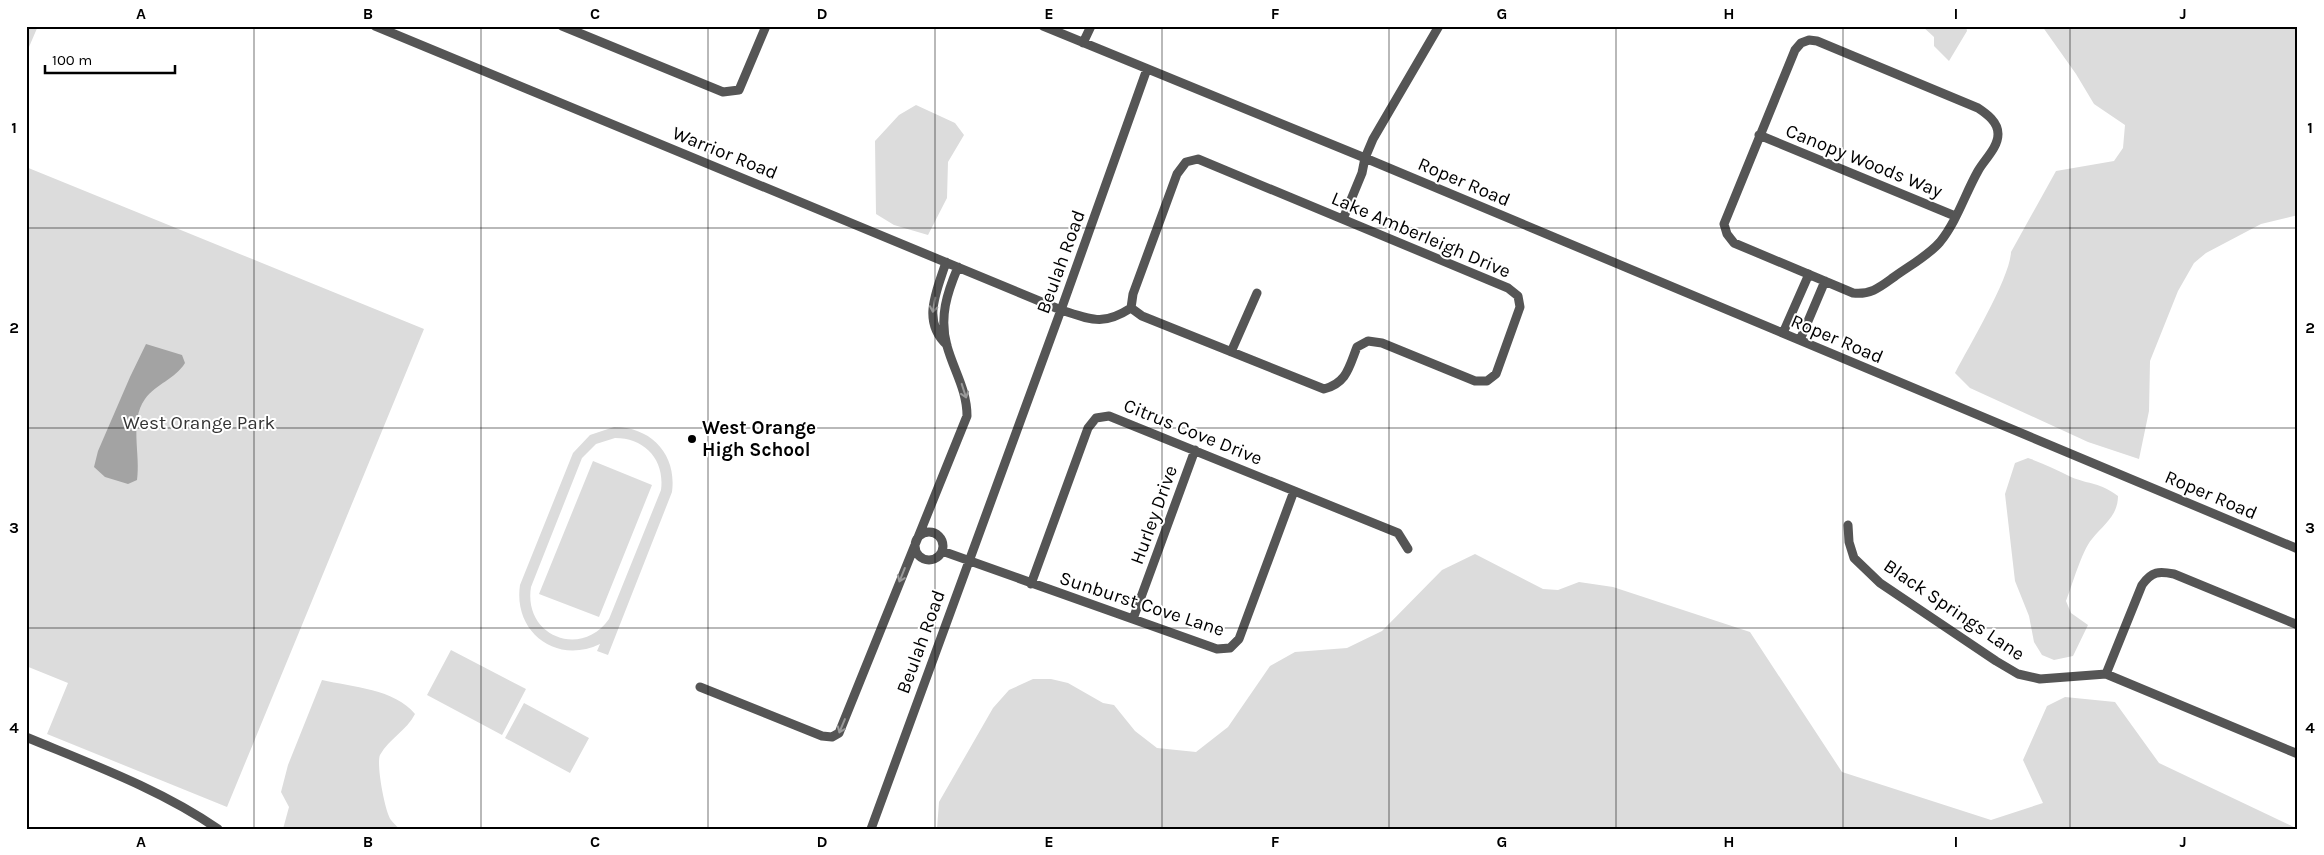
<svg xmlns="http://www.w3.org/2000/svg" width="2324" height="855" viewBox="0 0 2324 855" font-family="Karla,sans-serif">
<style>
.green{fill:#dcdcdc;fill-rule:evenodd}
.water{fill:#a3a3a3}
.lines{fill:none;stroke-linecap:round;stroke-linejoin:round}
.minor{stroke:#555;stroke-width:9}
.oneway{stroke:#999}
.grid{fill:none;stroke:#000;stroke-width:1;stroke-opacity:0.55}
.poi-dot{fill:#000;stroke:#fff;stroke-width:2}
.labels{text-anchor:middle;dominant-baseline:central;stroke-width:4;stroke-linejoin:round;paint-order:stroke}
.street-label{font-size:19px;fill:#000;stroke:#fff}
.park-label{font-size:19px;fill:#333;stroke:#fff}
.poi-label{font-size:19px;font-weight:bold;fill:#000;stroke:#fff;text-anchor:start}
.neatline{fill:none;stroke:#000;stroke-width:2}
.grid-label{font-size:16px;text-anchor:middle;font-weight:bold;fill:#000}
</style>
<rect width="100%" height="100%" fill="#fff"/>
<path class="green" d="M26,26H38L26,54Z
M1922,26H1966L1967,31L1949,61L1934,46V37Z
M2042,26H2298V215L2261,224L2206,253L2194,263L2178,291L2150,361L2149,411L2139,459L2088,442L1970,388L1955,373C1969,346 2010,278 2011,252L2056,171L2114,161L2123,148L2125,125L2094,104L2076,74Z
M916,105L955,123L964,135L948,162L947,198L928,235L894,225L876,214L875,141L899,115Z
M26,167L424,329L227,807L47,734L68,683L26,666Z
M614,427C652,427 677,455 672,492L608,655L597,651L600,644C556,665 513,632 520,585L573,453L590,435ZM615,438C645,438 665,460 661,490L609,619C581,659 523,636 531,587L582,458L596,444Z
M2028,458C2043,463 2057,470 2071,477C2091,485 2099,482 2118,496C2118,516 2103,525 2092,539C2082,550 2072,586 2066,601L2071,613L2088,625L2073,656L2054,660L2042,655L2034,642L2029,616L2015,581L2005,494L2015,463Z
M593,461L652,485L599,617L539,594Z
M1475,554L1543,589L1558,590L1579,582L1613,587L1750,632L1842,772L1991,820L2043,803L2023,760L2047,706L2065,697L2115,702L2159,763L2298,829H937L939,802L993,708L1009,690L1033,679H1051L1068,683L1103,703L1114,705L1135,731L1157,748L1196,752L1228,727L1270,666L1295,652L1347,648L1382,631L1442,570Z
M451,650L526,689L502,735L427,695Z
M322,680C352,687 395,689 415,714C407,730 389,739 380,755C376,764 385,812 391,820C393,823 397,826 399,829H283L289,807L281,792L288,765Z
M524,703L589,738L570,773L505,738Z"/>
<path class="water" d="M146,344L182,355L185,363C175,379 156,384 145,399C129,421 141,455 137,480L128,484L105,477L94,467L98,451L130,377Z"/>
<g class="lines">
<path class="minor" d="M375,26L1061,310C1092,320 1103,326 1131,308
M562,26L723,92L739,90L766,26
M1043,26L1365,158L2298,549
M1809,40L1817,41L1978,108C1987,114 1998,122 1998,134C1998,148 1984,160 1978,171C1965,194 1957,221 1940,242C1928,256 1909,266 1894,277C1880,287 1871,295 1853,293L1734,243L1727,234L1724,224L1795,50L1801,43Z
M1083,43L1091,26
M1759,135L1955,216
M1198,159L1508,288L1518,296L1520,307L1496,374L1487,381H1475L1382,343L1368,341L1357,347C1349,367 1347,383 1324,389L1142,316L1131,308L1133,294L1177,174L1186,162Z
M1343,219L1362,173L1365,158L1373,139L1439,26
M946,262C937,291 921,321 947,345
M1783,333L1809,274
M1800,340L1825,281
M1231,352L1257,293
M1848,525L1849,542L1854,558L1880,583L1996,661L2018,674L2040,679L2106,674L2298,754
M915 546a14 14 0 1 1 28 0a14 14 0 1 1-28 0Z
M942,551L1217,649L1230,648L1239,639L1294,491
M1031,584L1088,428L1096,418L1109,416L1398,533L1408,549
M1133,619L1195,450
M2106,674L2142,585C2152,571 2159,571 2174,574L2298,625
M700,687L822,736L832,737L839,733L967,416C967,390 954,371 947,346C939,317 947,293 958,267
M26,737C91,764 160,789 218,829
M871,829L1061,310L1147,69"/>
</g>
<defs><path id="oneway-shaft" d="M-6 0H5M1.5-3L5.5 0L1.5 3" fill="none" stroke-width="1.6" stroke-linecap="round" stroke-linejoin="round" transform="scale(1.25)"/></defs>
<g class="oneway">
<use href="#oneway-shaft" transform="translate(934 305) rotate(100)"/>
<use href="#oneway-shaft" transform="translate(964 391) rotate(72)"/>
<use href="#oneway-shaft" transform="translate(902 575) rotate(112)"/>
<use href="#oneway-shaft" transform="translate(842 726) rotate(113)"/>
</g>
<path class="grid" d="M254,26V829M481,26V829M708,26V829M935,26V829M1162,26V829M1389,26V829M1616,26V829M1843,26V829M2070,26V829M26,228H2298M26,428H2298M26,628H2298"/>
<circle class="poi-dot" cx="692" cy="439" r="5"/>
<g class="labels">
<g class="street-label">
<text transform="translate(725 153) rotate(22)">Warrior Road</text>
<text transform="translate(1864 161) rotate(22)">Canopy Woods Way</text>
<text transform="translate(1464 182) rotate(23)">Roper Road</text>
<text transform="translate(1421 235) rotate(23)">Lake Amberleigh Drive</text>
<text transform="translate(1061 262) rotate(-70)">Beulah Road</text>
<text transform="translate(1837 339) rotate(23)">Roper Road</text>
<text transform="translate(1193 432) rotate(22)">Citrus Cove Drive</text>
<text transform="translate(2211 495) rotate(23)">Roper Road</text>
<text transform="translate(1154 515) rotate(-70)">Hurley Drive</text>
<text transform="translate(1142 604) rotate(18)">Sunburst Cove Lane</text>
<text transform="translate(1954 610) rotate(34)">Black Springs Lane</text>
<text transform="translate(921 642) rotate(-70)">Beulah Road</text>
</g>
<g class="park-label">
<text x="199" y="423">West Orange Park</text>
</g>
<g class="poi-label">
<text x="702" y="428">West Orange<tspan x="702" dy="22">High School</tspan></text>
</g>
</g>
<rect width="2324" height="855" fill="none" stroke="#ffffff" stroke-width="55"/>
<path d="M45 65v8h130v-8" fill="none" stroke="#000000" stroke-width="2.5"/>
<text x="52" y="65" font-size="15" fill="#000000" stroke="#ffffff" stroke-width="4" paint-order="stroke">100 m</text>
<rect x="28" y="28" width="2268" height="800" class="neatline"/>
<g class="grid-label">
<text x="141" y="19">A</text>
<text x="368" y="19">B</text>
<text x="595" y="19">C</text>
<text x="822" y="19">D</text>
<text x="1049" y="19">E</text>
<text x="1275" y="19">F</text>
<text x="1502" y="19">G</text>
<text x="1729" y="19">H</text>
<text x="1956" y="19">I</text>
<text x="2183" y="19">J</text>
<text x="14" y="133">1</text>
<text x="2310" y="133">1</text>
<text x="14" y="333">2</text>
<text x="2310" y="333">2</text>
<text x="14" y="533">3</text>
<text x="2310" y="533">3</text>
<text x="14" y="733">4</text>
<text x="2310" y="733">4</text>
<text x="141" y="847">A</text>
<text x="368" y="847">B</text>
<text x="595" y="847">C</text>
<text x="822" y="847">D</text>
<text x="1049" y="847">E</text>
<text x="1275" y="847">F</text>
<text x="1502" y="847">G</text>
<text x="1729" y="847">H</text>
<text x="1956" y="847">I</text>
<text x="2183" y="847">J</text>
</g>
</svg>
